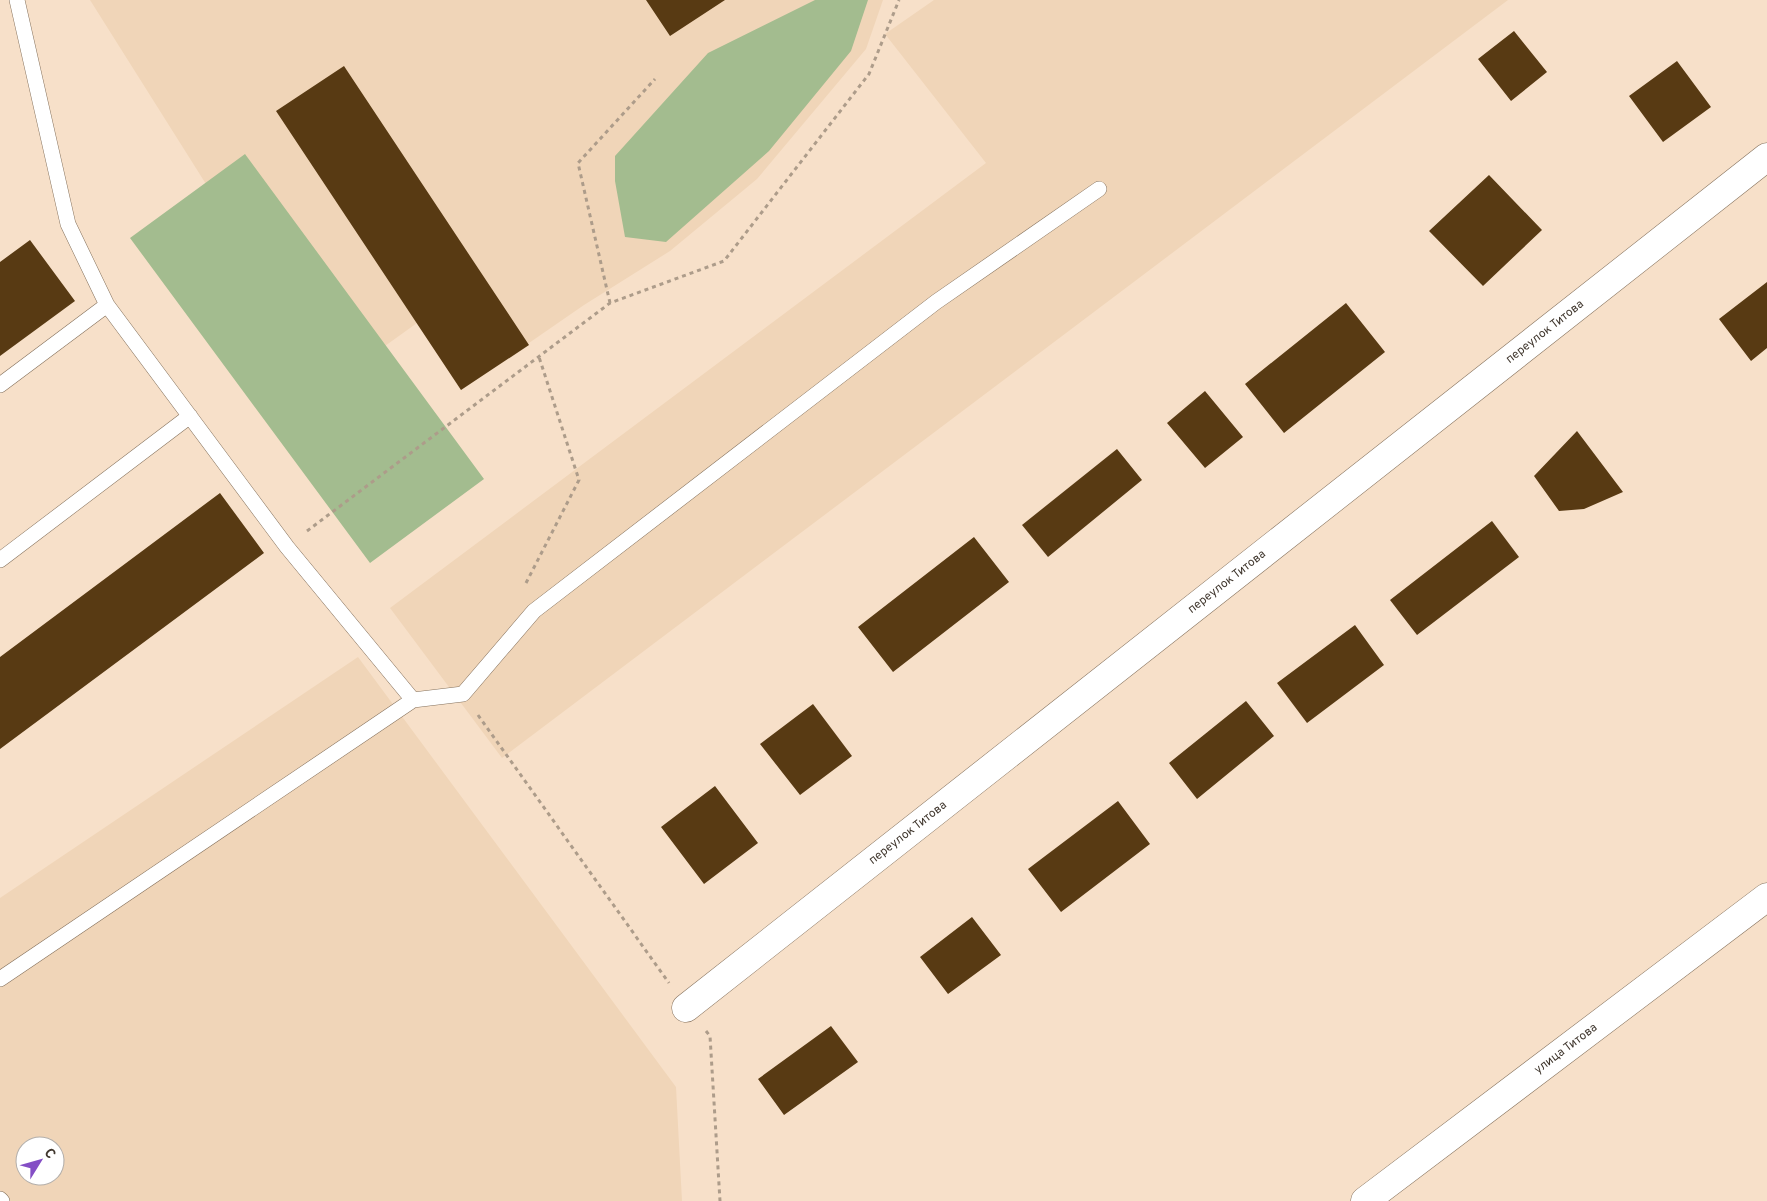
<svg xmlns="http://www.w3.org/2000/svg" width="1767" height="1201" viewBox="0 0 1767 1201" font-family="Overpass,sans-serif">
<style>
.built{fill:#f0d5b8;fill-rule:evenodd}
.forest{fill:#a3bc8f}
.building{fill:#583a13}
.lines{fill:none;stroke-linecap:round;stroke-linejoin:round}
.lane-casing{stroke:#85715c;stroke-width:16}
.street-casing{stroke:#85715c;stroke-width:29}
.secondary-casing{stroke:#85715c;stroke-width:29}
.path{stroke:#ad9c8a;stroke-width:3;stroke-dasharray:4 4;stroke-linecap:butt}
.lane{stroke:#fff;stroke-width:15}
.street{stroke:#fff;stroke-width:28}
.secondary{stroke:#fff;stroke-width:28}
.labels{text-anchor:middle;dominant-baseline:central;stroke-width:5;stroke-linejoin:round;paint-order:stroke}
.street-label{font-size:12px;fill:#40372e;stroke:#fff}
</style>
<rect width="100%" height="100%" fill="#f7e0c9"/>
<path class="built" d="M90,0H883L866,49L757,179L670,251L584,305L461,390L417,323L332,384Z
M934,0H1508L502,758L390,608L986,163L885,34Z
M358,657L676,1087L682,1201H0V898ZM25,1146H55V1176H25Z"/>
<path class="forest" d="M815,0H868L851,51L769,151L666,242L625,237L615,181V156L708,53Z
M245,154L484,479L370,563L130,238Z"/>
<path class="building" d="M646,0H725L670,36Z
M1514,31L1547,72L1511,101L1478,59Z
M1677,61L1711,107L1663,142L1629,96Z
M344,66L529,345L461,390L276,111Z
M1489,175L1542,230L1483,286L1429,231Z
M30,240L75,301L0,356V262Z
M1767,282V348L1751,361L1719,319Z
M1346,303L1385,352L1284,433L1245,384Z
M1205,391L1243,437L1205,468L1167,423Z
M1577,431L1623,492L1584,509L1559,511L1534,476Z
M1117,449L1142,480L1048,557L1022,525Z
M220,493L264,553L0,749V657Z
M1492,521L1519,557L1417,635L1390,600Z
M974,537L1009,582L893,672L858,627Z
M1355,625L1384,665L1307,723L1277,683Z
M1246,701L1274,736L1197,799L1169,763Z
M813,704L852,756L800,795L760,744Z
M715,786L758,843L704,884L661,827Z
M1118,801L1150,844L1061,912L1028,869Z
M972,917L1001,955L948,994L920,957Z
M831,1026L858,1062L784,1115L758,1079Z"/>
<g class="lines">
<defs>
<path id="lane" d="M17,0L68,224L107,305L287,547L413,700L463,694L534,611L936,302L1099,189
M0,385L107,305
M0,560L190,416
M0,979L413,700
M0,1199L2,1201"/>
<path id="street" d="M686,1008L1767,157"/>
<path id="secondary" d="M1365,1201L1767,897"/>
</defs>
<use href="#lane" class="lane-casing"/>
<use href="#street" class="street-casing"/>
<use href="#secondary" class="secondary-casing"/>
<path class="path" d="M610,303L578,163L655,79
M307,531L610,303L724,261L869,74L899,0
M526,583L579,480L539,357
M478,715L669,983
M706,1031L710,1036L720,1201"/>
<use href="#lane" class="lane"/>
<use href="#street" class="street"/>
<use href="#secondary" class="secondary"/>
</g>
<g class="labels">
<g class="street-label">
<text transform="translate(1545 332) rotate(-38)">переулок Титова</text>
<text transform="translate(1227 582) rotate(-38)">переулок Титова</text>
<text transform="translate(908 833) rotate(-38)">переулок Титова</text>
<text transform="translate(1566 1049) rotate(-37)">улица Титова</text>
</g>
</g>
<g transform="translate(40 1161) rotate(53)"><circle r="24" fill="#ffffff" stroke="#b3afab"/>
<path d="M0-4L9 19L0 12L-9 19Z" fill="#844ec5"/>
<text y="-8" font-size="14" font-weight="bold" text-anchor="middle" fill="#40372e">С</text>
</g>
</svg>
